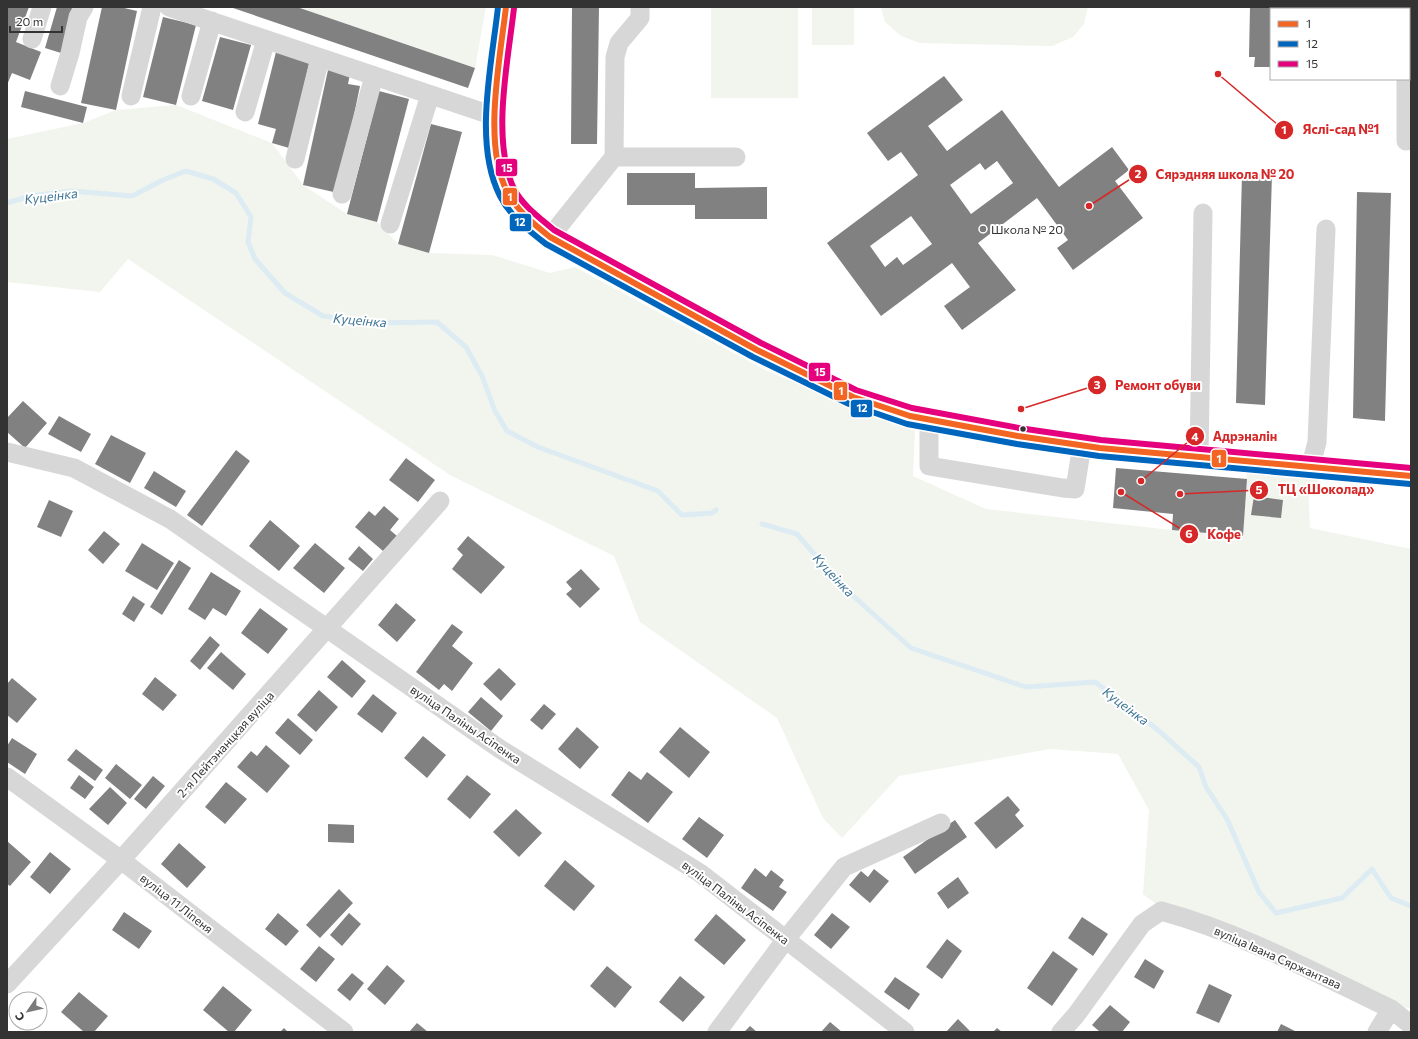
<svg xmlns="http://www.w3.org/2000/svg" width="1418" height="1039" viewBox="0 0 1418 1039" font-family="Commissioner,sans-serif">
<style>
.green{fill:#f1f5ed}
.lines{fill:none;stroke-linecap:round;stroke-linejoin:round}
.stream{stroke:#ddebf3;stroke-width:5}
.building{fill:#818181;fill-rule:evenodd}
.minor{stroke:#d7d7d7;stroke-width:19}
.bus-1-casing{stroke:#fff;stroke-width:9}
.bus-2-casing{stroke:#fff;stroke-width:9}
.bus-3-casing{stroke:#fff;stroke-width:9}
.bus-1{stroke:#f26522;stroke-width:6}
.bus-2{stroke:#0065bd;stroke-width:6}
.bus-3{stroke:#e5007d;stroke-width:6}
.poi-dot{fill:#7a7a7a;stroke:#fff;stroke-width:1.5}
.bus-dot{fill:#333;stroke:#fff;stroke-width:1.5}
.labels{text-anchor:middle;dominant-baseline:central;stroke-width:4;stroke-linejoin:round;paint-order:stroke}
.poi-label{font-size:12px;fill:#333;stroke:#fff;text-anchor:start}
.street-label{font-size:12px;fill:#333;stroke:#fff}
.water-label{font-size:13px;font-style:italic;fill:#3f7597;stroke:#fff}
.leader{fill:none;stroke:#d62828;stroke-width:1.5}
.callout-dot{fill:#d62828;stroke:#fff;stroke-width:1.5}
.mark-label{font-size:12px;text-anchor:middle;font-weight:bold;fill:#fff}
.callout-label{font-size:13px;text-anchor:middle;font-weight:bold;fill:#d62828;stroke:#fff;stroke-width:4;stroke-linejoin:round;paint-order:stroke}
.line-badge{stroke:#fff;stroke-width:1.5}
.badge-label{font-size:11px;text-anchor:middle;font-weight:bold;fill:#fff}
</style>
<rect width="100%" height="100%" fill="#fff"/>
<path class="green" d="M297,7H486L475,68Z
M711,7H798V98H711Z
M812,7H854V45H812Z
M881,7H1088L1084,24L1073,37L1052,46L920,43L901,36L885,22Z
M176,105L272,143L303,185L347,214L377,222L398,244L429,253L492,255L550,273L575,267L767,371L915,431L913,476L986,509L1172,530L1243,535L1247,471L1315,475L1320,486L1308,485L1310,528L1411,549V1008L1370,1005L1169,914L1143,894L1149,810L1118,754L1050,749L899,776L842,838L823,818L777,718L640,622L614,556L450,475L128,259L100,292L7,282V139L83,123L116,110Z"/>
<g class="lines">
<path class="stream" d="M7,203L30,196L72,191L132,196L163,180L186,171L213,179L236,193L251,217L248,242L255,259L285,293L323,316L373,323L437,322L466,347L482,376L495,411L507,431L538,447L658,491L682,515L712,513L716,510
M762,524L797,534L840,584L911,648L1026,687L1095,682L1158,730L1199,767L1206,787L1227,819L1259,892L1276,913L1342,898L1372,869L1391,898L1411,906"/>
</g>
<path class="building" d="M7,7H29L16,42L41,52L30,80L12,73L7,85Z
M57,7H75L61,53L45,48Z
M102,7H120L137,11L116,110L81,103Z
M230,7H297L475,68L468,88Z
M572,7H599L597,144H571Z
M1250,7H1280V9H1271V67H1254L1255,57H1249Z
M163,17L196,25L176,105L143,97Z
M220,37L251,45L233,110L202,101Z
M276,52L310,60L289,148L272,143L276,129L258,124Z
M328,70L350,74L348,84L360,86L338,193L303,185Z
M944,76L963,100L928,126L947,151L1002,110L1059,187L1112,147L1129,170L1115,181L1143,218L1073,270L1057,248L1068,240L1037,198L978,243L1016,290L962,330L944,306L970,287L952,263L881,316L827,243L918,175L901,152L888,161L867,133ZM997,161L1013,183L971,214L950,185L980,163L985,170ZM911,216L932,244L903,265L897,257L885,267L870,246Z
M25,91L87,107L83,123L21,107Z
M379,91L409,99L377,222L347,214Z
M431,124L462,132L429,253L398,244Z
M627,173H695V188L767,187V219H695V205H627Z
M1242,174H1272L1265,405L1236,403Z
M1357,192L1391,193L1385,421L1353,418Z
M23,401L47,423L25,448L7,432V418Z
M59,416L91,434L81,452L48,434Z
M111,435L146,453L130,483L95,464Z
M236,450L250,461L202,526L187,515Z
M406,458L435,480L418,502L389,480Z
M1116,468L1247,479L1243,536L1172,530L1173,514L1113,508Z
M154,471L186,491L176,507L144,488Z
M1254,496L1283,500L1281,518L1251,515Z
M49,500L73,511L61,537L37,527Z
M384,506L399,519L390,530L397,536L383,551L355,527L369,511L375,516Z
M270,520L300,546L279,571L249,546Z
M104,531L120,544L103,564L88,550Z
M468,536L505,567L481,594L452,569L463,555L457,549Z
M142,543L174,563L157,590L125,571Z
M315,543L345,568L324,593L293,568Z
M359,546L373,559L363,571L348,559Z
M179,560L191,568L162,615L150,607Z
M581,569L600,589L580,608L566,594L572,589L566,582Z
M211,572L241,591L226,616L213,608L205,620L188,609Z
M133,596L145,604L134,622L122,614Z
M396,603L416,620L397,642L378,625Z
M260,608L288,629L268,654L241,633Z
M452,624L463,632L452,646L473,663L452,691L444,684L439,690L416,672Z
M210,636L220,645L200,670L190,661Z
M221,652L246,674L233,690L207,668Z
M342,660L366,681L352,698L327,677Z
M499,668L516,684L501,701L483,684Z
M155,677L177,695L163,711L142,694Z
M12,678L37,699L17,723L7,715V684Z
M319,690L338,707L316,732L297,715Z
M373,694L397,713L382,733L357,714Z
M481,697L503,716L491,731L468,712Z
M544,704L556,714L542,730L530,720Z
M288,718L313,740L300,755L275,733Z
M577,727L599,747L580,769L558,749Z
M680,727L710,752L689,778L659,752Z
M423,736L446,755L427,778L404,758Z
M12,738L37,754L25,774L7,762V746Z
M266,745L290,766L267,793L237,767L251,751L257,756Z
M76,749L103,770L95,781L67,760Z
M116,764L142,785L130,799L105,778Z
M629,771L641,780L647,772L673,792L648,823L611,795Z
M79,775L94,787L85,799L70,788Z
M467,775L491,794L470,819L447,799Z
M153,776L165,786L146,809L134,799Z
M226,782L247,799L225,824L205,807Z
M110,787L127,803L108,825L89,809Z
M1008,796L1020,810L1015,815L1024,826L996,849L974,823Z
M516,809L542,833L519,857L493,832Z
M699,817L724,835L707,858L682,839Z
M955,820L967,837L915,874L903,857Z
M328,824L354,825V843L328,842Z
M7,841L31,862L10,886L7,884Z
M179,843L206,867L187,888L161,864Z
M50,852L71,869L50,894L30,877Z
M565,860L595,886L574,911L544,886Z
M755,868L766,877L771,870L784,880L779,887L787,892L773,911L741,888Z
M874,869L889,881L870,903L849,885L861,871L868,877Z
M958,877L969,893L948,909L937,893Z
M339,889L353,903L320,938L306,925Z
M124,912L152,931L139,949L112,930Z
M278,913L299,931L286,946L265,929Z
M349,913L361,924L342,946L330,935Z
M832,913L850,927L831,949L814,935Z
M716,914L746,940L724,965L694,940Z
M1082,917L1108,934L1093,956L1068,938Z
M947,939L962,951L942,979L926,967Z
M319,946L335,959L316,982L300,969Z
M1053,951L1078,969L1052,1006L1027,988Z
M1145,959L1164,971L1154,989L1134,977Z
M387,965L405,981L385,1005L367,989Z
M607,966L632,987L615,1008L590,986Z
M352,973L364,983L350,1001L337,990Z
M680,976L705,997L683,1022L659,1002Z
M895,977L920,994L909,1010L884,992Z
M1209,984L1232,995L1219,1023L1196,1013Z
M223,986L252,1010L234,1032H229L203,1010Z
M79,992L108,1016L94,1032H84L61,1012Z
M1110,1005L1130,1022L1122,1032H1100L1092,1025Z
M958,1019L971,1032H946Z
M830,1022L842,1032H821Z
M417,1023L428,1032H409Z
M1281,1024L1297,1032H1277Z
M750,1026L757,1032H744Z
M284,1028L288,1032H280Z
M997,1028L1002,1032H993Z"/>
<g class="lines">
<path class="minor" d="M169,7L494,116
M506,7L494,116V139L497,161L507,192L516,206L530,221L550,237L757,350L853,397L910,416L1018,436L1100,448L1411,476
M1407,9V7
M32,39L42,7
M60,86L70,53L78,17L84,7
M131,96L152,7
M191,96L212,21
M245,112L266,40
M1406,141V79
M614,157H736
M295,159L320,58
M342,194L374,76
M390,224L430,95
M550,237L614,157L615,57L619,43L640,18V7
M929,421V466L1063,488L1075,489L1082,445
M7,452L74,468L170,519L500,749L700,873L905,1032
M1199,457L1203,213
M1311,465L1317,442L1326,229
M7,777L121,860L344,1032
M7,984L121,860L440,501
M717,1032L786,939L844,867L941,823
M1061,1032L1076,1015L1142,924L1161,911C1242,933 1316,973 1391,1009L1411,1025
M1377,1032L1391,1009"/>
<defs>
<path id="bus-1" d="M506,7C500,59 482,147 508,193C518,212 534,224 550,237L757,350L853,397L910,416L1018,436L1100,448L1411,476"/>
<path id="bus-2" d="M498,7C492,63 473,144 500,196C510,216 529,231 546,244L753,357L849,404L907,424L1017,444L1099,456L1410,484"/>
<path id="bus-3" d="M514,8C508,61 491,140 514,189C523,206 540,218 554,230L761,343L856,390L912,408L1019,428L1101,440L1411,468"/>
</defs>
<use href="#bus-1" class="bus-1-casing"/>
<use href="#bus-2" class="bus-2-casing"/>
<use href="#bus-3" class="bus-3-casing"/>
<use href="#bus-1" class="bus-1"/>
<use href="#bus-2" class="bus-2"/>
<use href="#bus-3" class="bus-3"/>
</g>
<circle class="poi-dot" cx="983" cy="229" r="4"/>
<circle class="bus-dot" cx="1023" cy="429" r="3.5"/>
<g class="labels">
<g class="poi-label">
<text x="991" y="229">Школа № 20</text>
</g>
<g class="street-label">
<text transform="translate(466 724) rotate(34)">вуліца Паліны Асіпенка</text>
<text transform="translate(225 744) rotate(-48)">2-я Лейтэнанцкая вуліца</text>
<text transform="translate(736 902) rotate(37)">вуліца Паліны Асіпенка</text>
<text transform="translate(177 903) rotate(38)">вуліца 11 Ліпеня</text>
<text transform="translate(1278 957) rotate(24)">вуліца Івана Сяржантава</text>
</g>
<g class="water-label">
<text transform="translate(51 196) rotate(-7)">Куцеінка</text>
<text transform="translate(360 320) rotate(5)">Куцеінка</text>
<text transform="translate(834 575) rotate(47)">Куцеінка</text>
<text transform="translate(1126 706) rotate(37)">Куцеінка</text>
</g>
</g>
<path class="leader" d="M1218 74L1284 130M1089 206L1138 174M1021 409L1097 385M1141 481L1195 436M1180 494L1259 490M1121 492L1189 534"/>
<g class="callout-dot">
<circle cx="1218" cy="74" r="4"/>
<circle cx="1089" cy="206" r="4"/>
<circle cx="1021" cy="409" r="4"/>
<circle cx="1141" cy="481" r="4"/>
<circle cx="1180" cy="494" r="4"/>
<circle cx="1121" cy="492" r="4"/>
<circle cx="1284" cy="130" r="10"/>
<circle cx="1138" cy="174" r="10"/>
<circle cx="1097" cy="385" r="10"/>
<circle cx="1195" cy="436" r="10"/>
<circle cx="1259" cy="490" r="10"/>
<circle cx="1189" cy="534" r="10"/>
</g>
<g class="mark-label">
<text x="1284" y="134">1</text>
<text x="1138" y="178">2</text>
<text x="1097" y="389">3</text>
<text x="1195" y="441">4</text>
<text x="1259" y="494">5</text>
<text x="1189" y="538">6</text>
</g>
<g class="callout-label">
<text x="1341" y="134">Яслі-сад №1</text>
<text x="1225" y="179">Сярэдняя школа № 20</text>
<text x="1158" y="390">Ремонт обуви</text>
<text x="1245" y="441">Адрэналін</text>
<text x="1326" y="494">ТЦ «Шоколад»</text>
<text x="1224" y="539">Кофе</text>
</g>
<g class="line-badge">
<rect x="495" y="158" width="23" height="19" rx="4" fill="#e5007d"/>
<rect x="502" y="187" width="16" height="19" rx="4" fill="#f26522"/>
<rect x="509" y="213" width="23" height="19" rx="4" fill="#0065bd"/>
<rect x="808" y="362" width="23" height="20" rx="4" fill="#e5007d"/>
<rect x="833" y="381" width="15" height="20" rx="4" fill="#f26522"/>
<rect x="850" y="399" width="23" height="19" rx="4" fill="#0065bd"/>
<rect x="1211" y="449" width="16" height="19" rx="4" fill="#f26522"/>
</g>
<g class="badge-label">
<text x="507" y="172">15</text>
<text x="510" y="201">1</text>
<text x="520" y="226">12</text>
<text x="820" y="376">15</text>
<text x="841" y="395">1</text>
<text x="862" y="412">12</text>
<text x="1219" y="463">1</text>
</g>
<rect width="1418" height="1039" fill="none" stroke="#333333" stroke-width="16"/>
<rect x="1270" y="8" width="140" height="72" fill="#ffffff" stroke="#adadad"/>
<rect x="1278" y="21" width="20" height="6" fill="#f26522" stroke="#adadad"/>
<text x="1306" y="28" font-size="12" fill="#333333">1</text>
<rect x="1278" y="41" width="20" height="6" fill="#0065bd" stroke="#adadad"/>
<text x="1306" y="48" font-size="12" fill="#333333">12</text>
<rect x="1278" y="61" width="20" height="6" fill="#e5007d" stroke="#adadad"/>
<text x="1306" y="68" font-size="12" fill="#333333">15</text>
<g transform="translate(28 1011) rotate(236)"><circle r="19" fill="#ffffff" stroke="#adadad"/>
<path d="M0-3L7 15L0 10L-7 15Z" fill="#7a7a7a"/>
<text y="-6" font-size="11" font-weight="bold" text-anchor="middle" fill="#333333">С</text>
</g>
<path d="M10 26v6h52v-6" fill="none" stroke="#333333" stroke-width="2"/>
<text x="16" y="26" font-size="12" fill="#333333" stroke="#ffffff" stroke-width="3" paint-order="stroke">20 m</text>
</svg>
